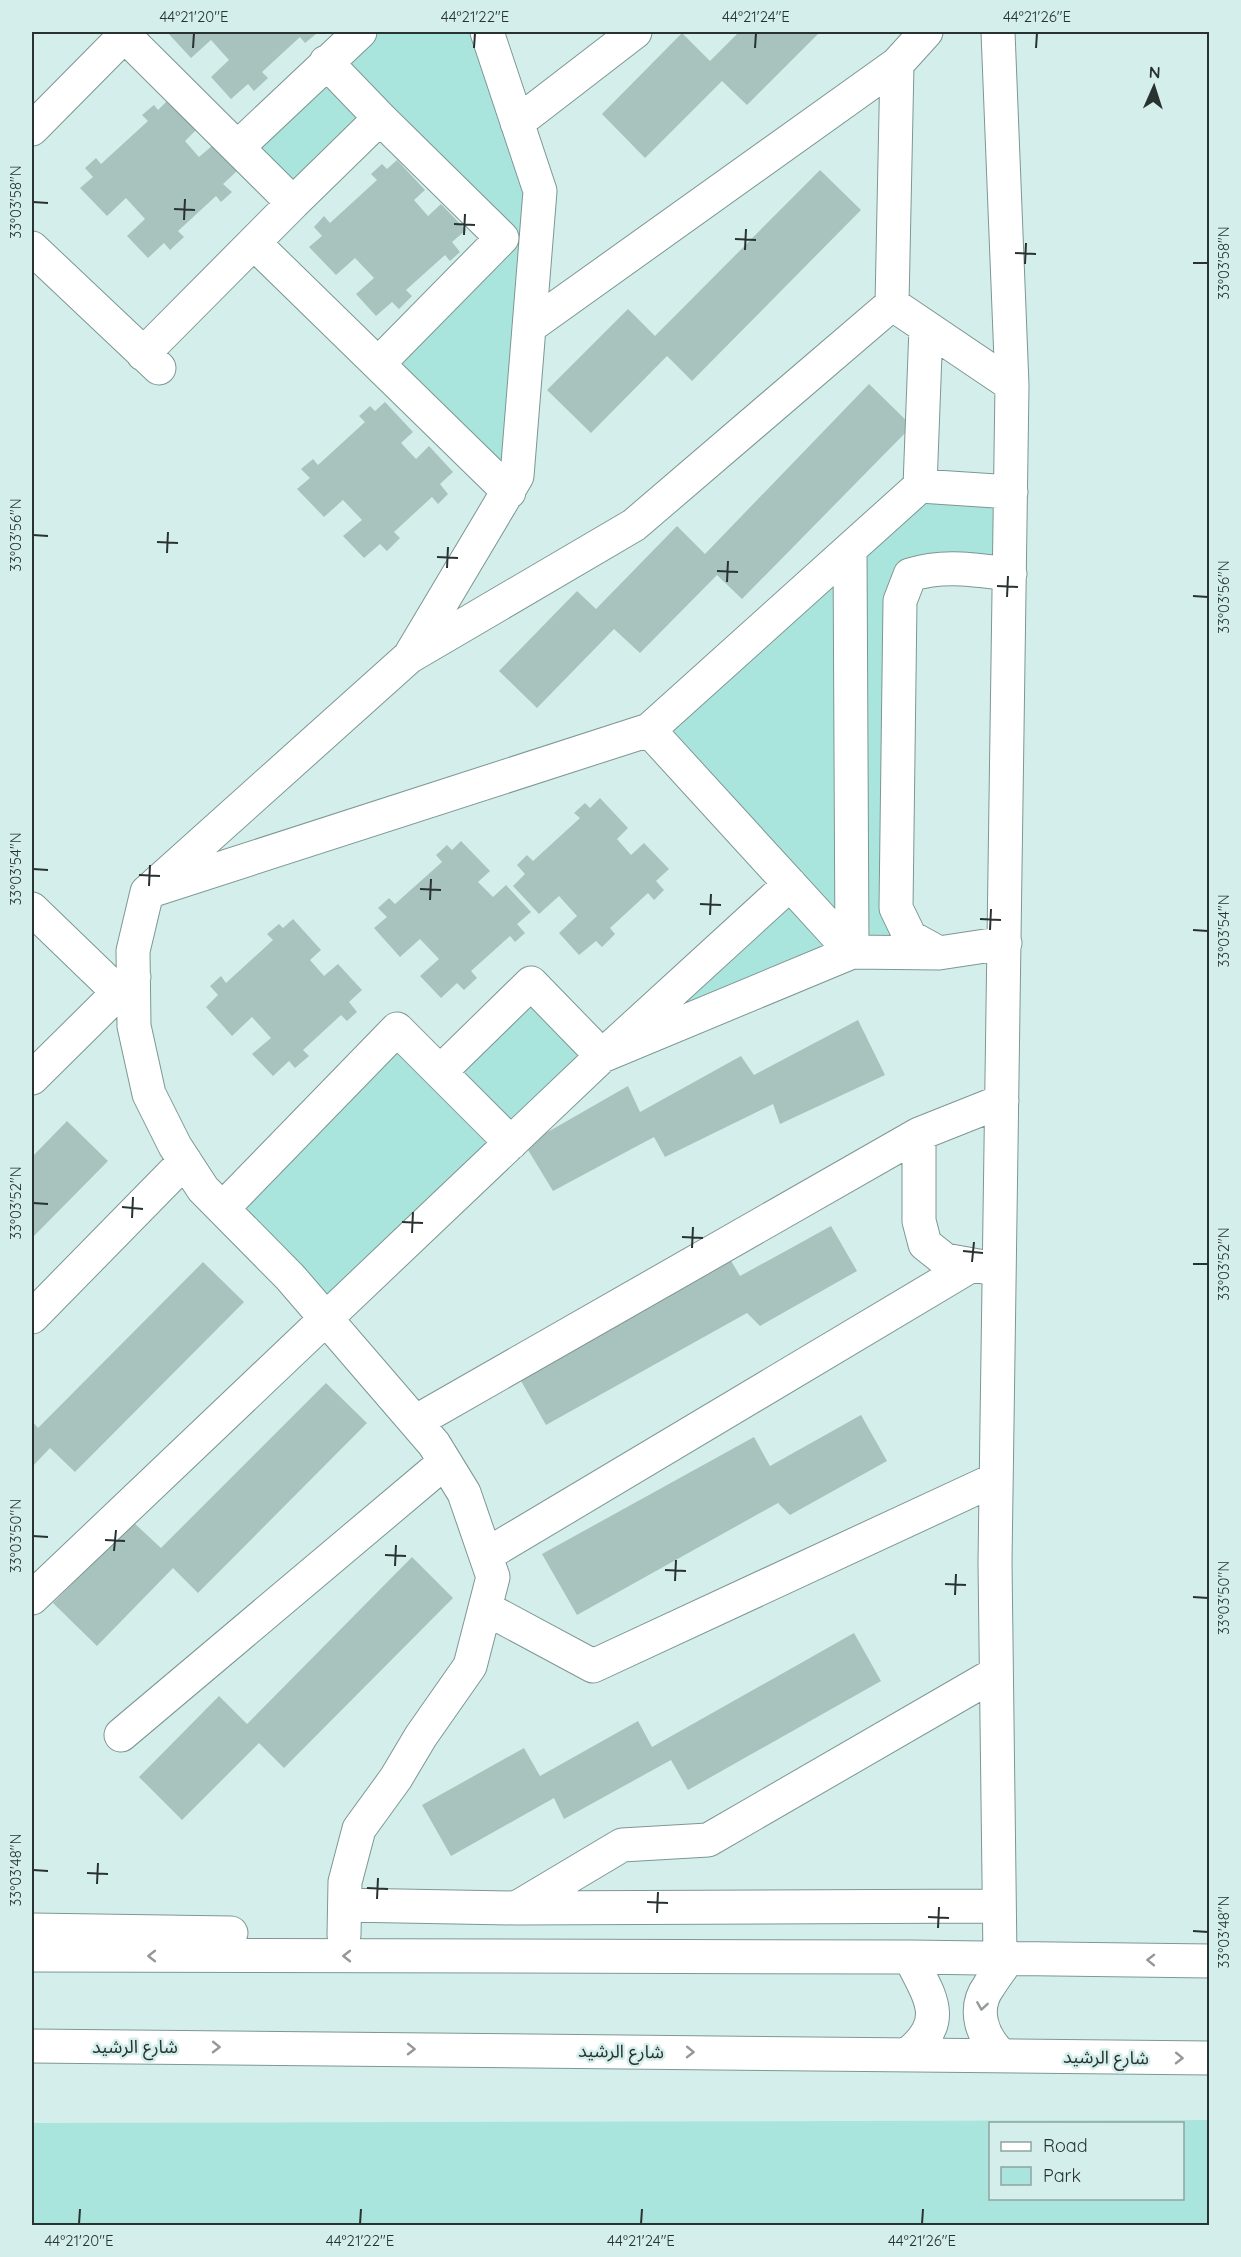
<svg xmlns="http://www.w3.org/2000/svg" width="1241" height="2257" viewBox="0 0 1241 2257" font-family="Quicksand,'Noto Sans Arabic',sans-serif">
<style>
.green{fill:#aae5dd;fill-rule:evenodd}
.building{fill:#a8c2be}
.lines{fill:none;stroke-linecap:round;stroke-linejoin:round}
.minor-casing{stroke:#7d9793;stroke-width:35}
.minor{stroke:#fff;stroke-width:33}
.oneway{stroke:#949998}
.ticks{fill:none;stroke:#283331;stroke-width:2}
.labels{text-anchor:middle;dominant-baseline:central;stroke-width:5;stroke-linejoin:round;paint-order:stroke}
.street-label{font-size:18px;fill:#283331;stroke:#d4efeb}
.neatline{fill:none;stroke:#283331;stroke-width:2}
.ticks-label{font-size:15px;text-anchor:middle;fill:#283331}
</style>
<rect width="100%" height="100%" fill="#d4efeb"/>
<path class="green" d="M360,32H485L539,203L517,476L378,364L516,226L502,238L380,118L293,203L238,147Z
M920,486L1011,492L1010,574L910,575V937L852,952L602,1056L327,1319L223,1208L397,1029L446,1078L531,983L602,1055L790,884L649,730Z
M1209,2120V2225H32V2123ZM990,2124H1182V2198H990Z"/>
<path class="building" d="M167,32H313L316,34L305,43L300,37L262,72L268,78L254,91L248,84L231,99L211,77L229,60L211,40L191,58Z
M739,32H820L747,105L722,81L645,158L602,114L682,33L710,61Z
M168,100L196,130L185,141L199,157L213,145L237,171L223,184L232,192L221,202L216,196L178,231L184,237L170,250L164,243L148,258L127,236L145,219L126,198L107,216L80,188L93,177L85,168L96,158L101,164L148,121L142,115L154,105L158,110Z
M397,160L425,190L414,200L428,216L441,204L466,230L452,242L460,252L450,261L445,255L406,290L412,296L399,309L392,302L376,316L356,294L374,278L355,258L336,275L309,247L322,236L314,227L324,216L330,223L377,180L371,174L382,164L387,169Z
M820,170L861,210L692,381L667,356L591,433L547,390L628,309L655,336Z
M869,384L912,426L742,599L717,575L640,653L614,629L537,708L499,671L577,591L596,609L677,526L705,554Z
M385,402L413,432L401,443L416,459L429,446L453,472L440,484L448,494L438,504L432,497L394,532L400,538L387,551L380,544L364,558L343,536L362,520L343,500L324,517L297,489L310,478L301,469L313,459L318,465L365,422L359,416L370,406L375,411Z
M600,798L628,828L617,839L631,855L644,843L669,869L656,881L664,890L654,900L648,893L610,928L615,934L602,947L596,941L579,955L559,933L577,916L559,896L539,914L513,886L525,874L517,865L527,855L533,861L580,818L574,813L585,803L590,808Z
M461,841L490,871L478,882L493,897L506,885L531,912L517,924L525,933L515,942L510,936L471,971L477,978L464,990L457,983L441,998L420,976L439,959L420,939L400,957L374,928L387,917L378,908L389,898L395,904L442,862L436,855L447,845L452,850Z
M293,919L321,950L310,960L324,976L338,964L362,990L349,1002L357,1012L347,1021L341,1015L303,1050L309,1056L295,1068L289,1061L273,1076L252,1054L271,1038L252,1017L232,1036L206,1007L218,995L210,986L221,976L226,983L273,940L267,934L279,924L283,928Z
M858,1020L885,1075L780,1124L773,1104L665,1157L654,1137L553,1191L525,1145L628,1086L640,1112L741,1056L754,1075Z
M67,1121L108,1161L32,1238V1157Z
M831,1226L857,1271L760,1326L747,1313L546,1425L512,1365L723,1247L740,1276Z
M203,1262L244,1302L75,1472L50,1448L32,1467V1421L38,1428Z
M326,1383L367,1423L198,1593L173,1568L97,1646L53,1603L133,1522L161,1548Z
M861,1415L887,1461L790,1515L778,1503L577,1615L542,1554L754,1437L770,1466Z
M412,1557L453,1598L284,1768L259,1743L182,1820L139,1777L219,1696L247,1724Z
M854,1633L881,1681L688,1790L671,1760L564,1819L554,1798L451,1856L422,1805L524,1748L540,1776L638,1721L652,1747Z"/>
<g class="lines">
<defs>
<path id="minor" d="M121,32L293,203L143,354
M926,32L897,64L892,304L1012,385
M998,32L1012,385L995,1562L1000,1958
M517,123L635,32
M32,129L125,35
M238,147L360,32
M293,203L380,118L326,62
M254,243L378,364L502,238L380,118
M32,248L159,368
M529,327L897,64
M926,327L920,486L1011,492
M378,364L509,492
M920,486L649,730L852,952L939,953
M411,654L517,476L540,191L487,32
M649,730L147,892L409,657L634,525L892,304
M147,892L133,951L134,1026L149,1094L175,1146L203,1189L290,1277L434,1444L464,1493L493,1577L470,1666L421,1736L396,1778L359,1829L345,1882L344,1935
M32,909L118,992
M1005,943L939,953L910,937L896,908L900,601L910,575C944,564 975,570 1010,574
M441,1071L531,983L602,1056L852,952L850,549
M32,1078L134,977
M223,1208L397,1029L511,1143
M984,1267L945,1260L925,1244L919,1221V1134L1002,1101
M32,1317L185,1161
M415,1422L919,1134
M486,1555L972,1265
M32,1598L602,1056L790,884
M485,1608L593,1666L996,1479
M121,1735L445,1462
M345,1905L516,1908L998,1906
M518,1907L622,1845L708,1840L995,1674
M32,1930L231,1933
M32,1955L910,1957L1210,1961
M32,2046L1210,2058
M908,2054C951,2020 928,1995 910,1957
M1001,2055C982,2037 972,2009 989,1986C995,1976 1002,1968 1008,1958"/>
</defs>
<use href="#minor" class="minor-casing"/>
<use href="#minor" class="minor"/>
</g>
<defs><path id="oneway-chevron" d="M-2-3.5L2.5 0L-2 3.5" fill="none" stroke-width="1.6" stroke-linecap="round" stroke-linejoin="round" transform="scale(1.5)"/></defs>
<g class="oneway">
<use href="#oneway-chevron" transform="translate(152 1956) rotate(-180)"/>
<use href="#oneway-chevron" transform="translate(347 1956) rotate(-180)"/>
<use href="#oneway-chevron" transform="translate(1151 1960) rotate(-179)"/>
<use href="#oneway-chevron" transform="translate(982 2006) rotate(99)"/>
<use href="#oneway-chevron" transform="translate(216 2047) rotate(1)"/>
<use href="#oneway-chevron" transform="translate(411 2049) rotate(1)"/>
<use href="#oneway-chevron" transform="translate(690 2052) rotate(1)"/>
<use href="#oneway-chevron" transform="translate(1179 2058) rotate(1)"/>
</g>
<path class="ticks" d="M193,48L194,33M474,48L475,33M755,48L756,33M1036,48L1037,33M33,202L48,203M174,209L195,210M184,220L185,199M454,224L475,225M464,235L465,214M735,239L756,240M745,250L746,229M1015,253L1036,254M1193,263H1208M1025,264L1026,243M33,535L48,536M157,542L178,543M167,553L168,532M437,557L458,558M447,568L448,547M717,571L738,572M727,582L728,561M997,586L1018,587M1193,596L1208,597M1007,597L1008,576M33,869L48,870M139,875L160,876M149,886L150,865M420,889L441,890M430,900L431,879M700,904L721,905M710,915L711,894M980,919L1001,920M990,930L991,909M1193,930L1208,931M33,1203L48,1204M122,1207L143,1209M132,1218L133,1197M402,1222L423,1223M412,1233L413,1212M682,1237L703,1238M692,1248L693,1227M963,1251L983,1253M972,1262L974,1242M1193,1264H1208M33,1536L48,1537M105,1540L125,1541M114,1551L116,1530M385,1555L406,1556M395,1566L396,1545M665,1570L686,1571M675,1581L676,1560M945,1584L966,1585M955,1595L956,1574M1193,1597L1208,1598M33,1870L48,1871M87,1873L108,1874M97,1884L98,1863M367,1888L388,1889M377,1899L378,1878M647,1902L668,1903M657,1913L658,1892M928,1917L949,1918M938,1928L939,1907M1193,1931L1208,1932M79,2224L80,2209M360,2224L361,2209M641,2224L642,2209M922,2224L923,2209"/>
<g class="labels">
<g class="street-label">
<text x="135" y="2046">شارع الرشيد</text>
<text transform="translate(621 2051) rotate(1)">شارع الرشيد</text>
<text transform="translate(1106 2057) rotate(1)">شارع الرشيد</text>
</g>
</g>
<rect width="1241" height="2257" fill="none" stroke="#d4efeb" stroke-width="66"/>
<rect x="989" y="2122" width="195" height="78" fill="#d4efeb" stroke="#8fa4a1" stroke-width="1.5"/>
<rect x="1001" y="2142" width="30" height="9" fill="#ffffff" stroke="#8fa4a1" stroke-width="1.5"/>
<text x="1043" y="2152" font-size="18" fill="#283331">Road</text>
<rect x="1001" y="2167" width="30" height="18" fill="#aae5dd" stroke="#8fa4a1" stroke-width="1.5"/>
<text x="1043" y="2182" font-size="18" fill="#283331">Park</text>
<g transform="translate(1154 87) rotate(3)" stroke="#d4efeb" stroke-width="4.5" paint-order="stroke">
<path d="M0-4.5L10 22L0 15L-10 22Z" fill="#283331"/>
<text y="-9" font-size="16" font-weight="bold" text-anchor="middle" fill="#283331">N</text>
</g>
<rect x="33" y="33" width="1175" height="2191" class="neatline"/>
<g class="ticks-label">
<text x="194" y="22">44°21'20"E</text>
<text x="475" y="22">44°21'22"E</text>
<text x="756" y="22">44°21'24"E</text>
<text x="1037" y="22">44°21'26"E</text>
<text transform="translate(16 202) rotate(-90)" y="5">33°03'58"N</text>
<text transform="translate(1224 263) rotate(-90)" y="5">33°03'58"N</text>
<text transform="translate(16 535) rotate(-90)" y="5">33°03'56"N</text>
<text transform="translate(1224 597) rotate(-90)" y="5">33°03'56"N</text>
<text transform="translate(16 869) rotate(-90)" y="5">33°03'54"N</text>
<text transform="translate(1224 931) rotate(-90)" y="5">33°03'54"N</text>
<text transform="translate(16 1203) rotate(-90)" y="5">33°03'52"N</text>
<text transform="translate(1224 1264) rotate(-90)" y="5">33°03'52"N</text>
<text transform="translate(16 1536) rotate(-90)" y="5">33°03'50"N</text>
<text transform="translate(1224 1598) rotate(-90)" y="5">33°03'50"N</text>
<text transform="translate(16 1870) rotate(-90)" y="5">33°03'48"N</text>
<text transform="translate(1224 1932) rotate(-90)" y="5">33°03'48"N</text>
<text x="79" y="2246">44°21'20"E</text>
<text x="360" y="2246">44°21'22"E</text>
<text x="641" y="2246">44°21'24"E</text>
<text x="922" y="2246">44°21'26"E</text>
</g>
</svg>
